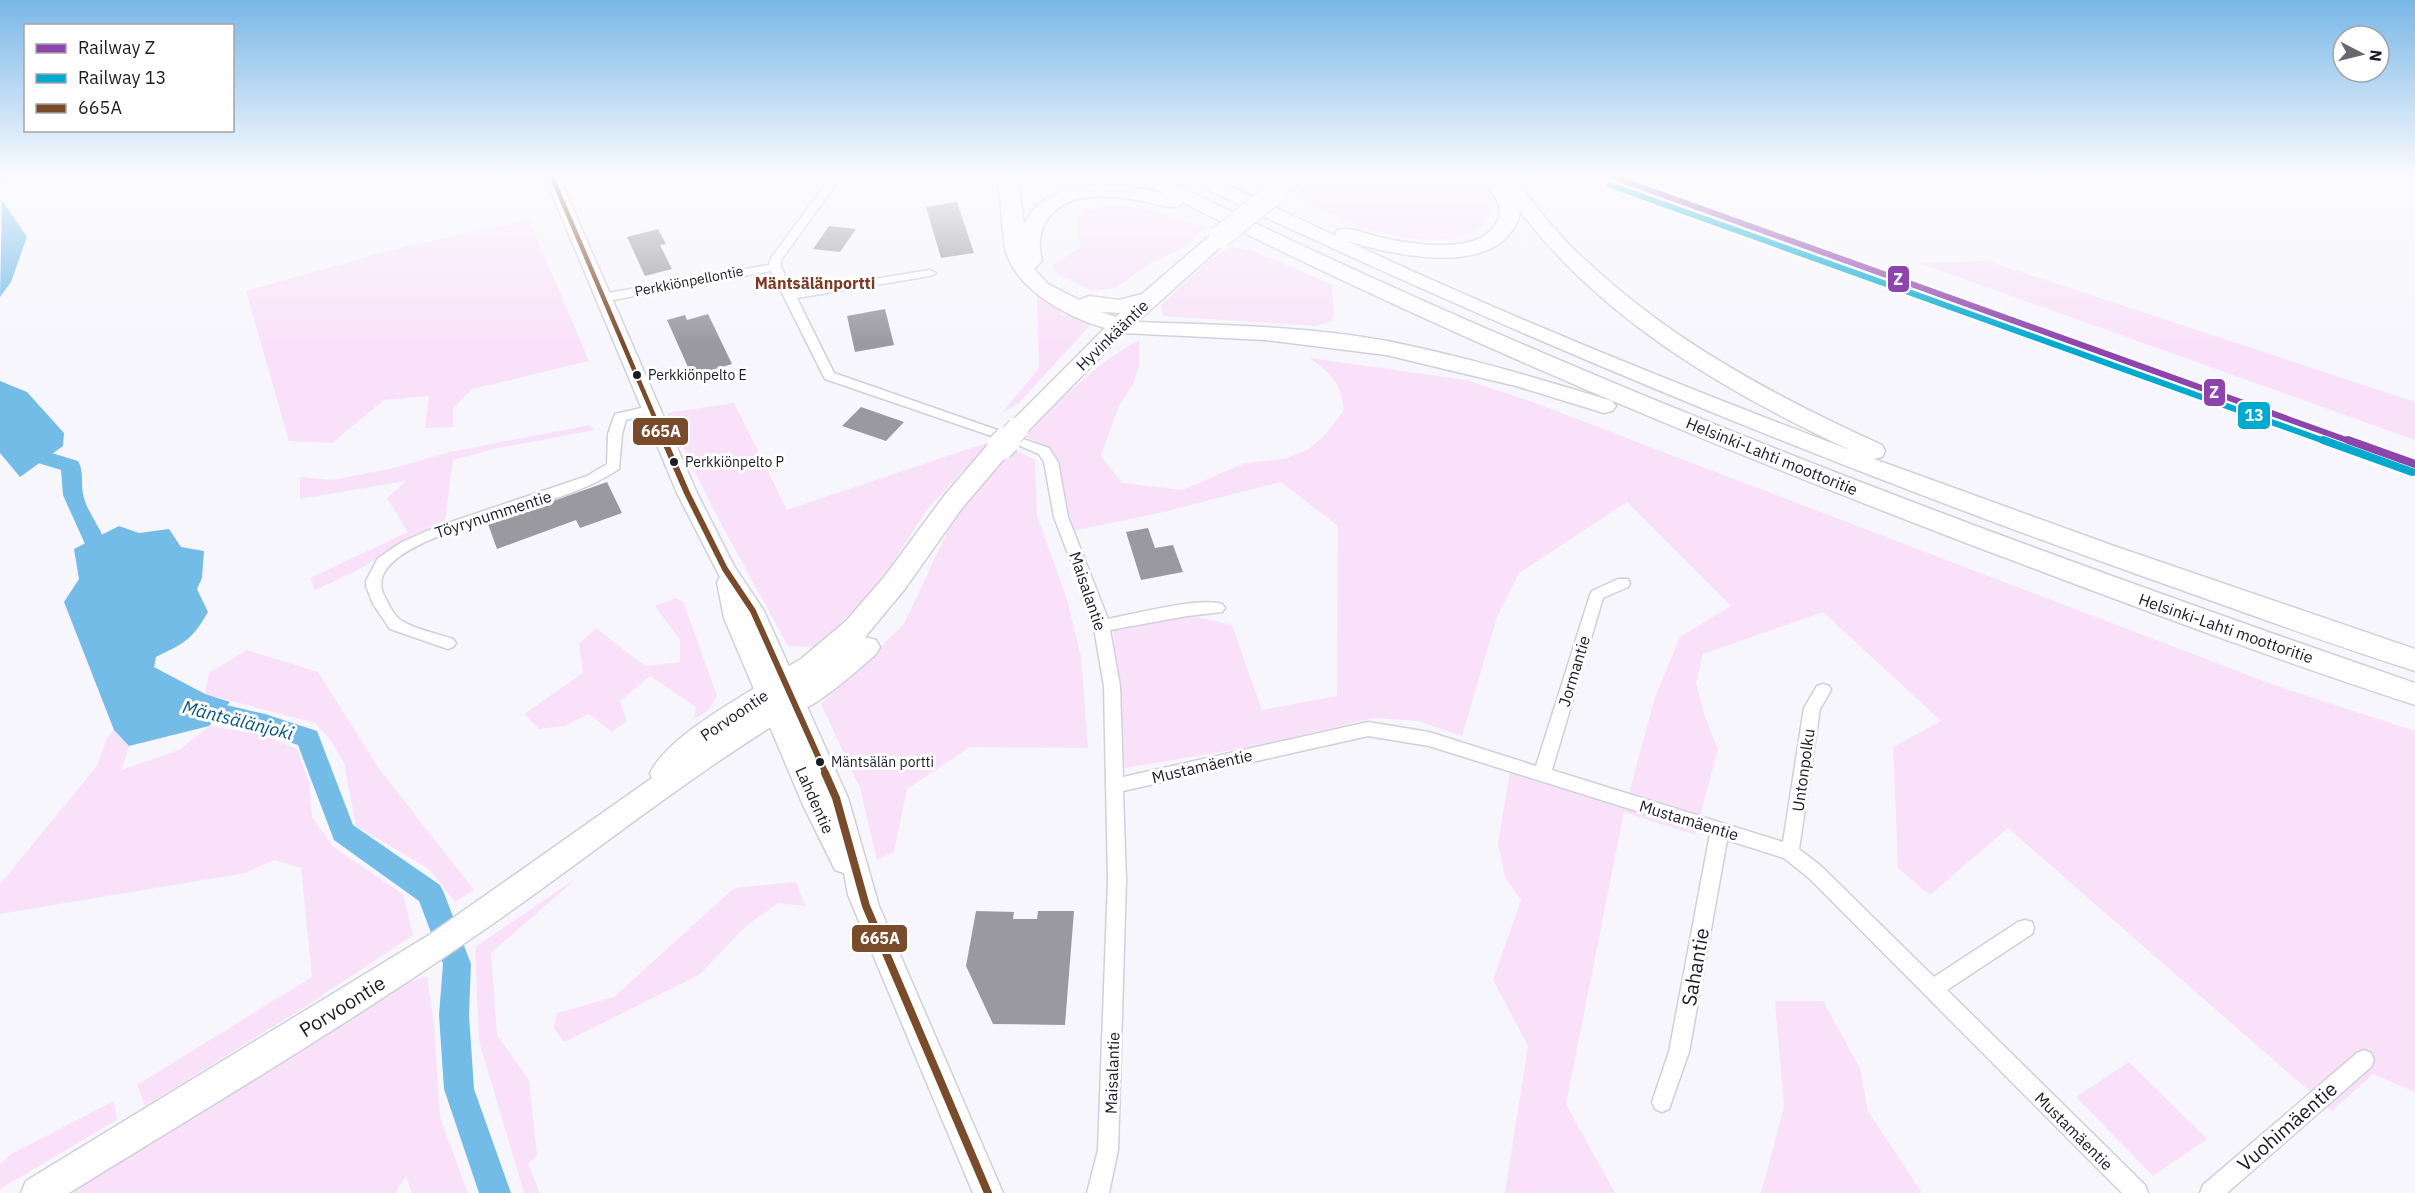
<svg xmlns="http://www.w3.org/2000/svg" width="2415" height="1193" viewBox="0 0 2415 1193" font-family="'IBM Plex Sans',sans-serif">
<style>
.green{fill:#f9e2f9}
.water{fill:#73bce8}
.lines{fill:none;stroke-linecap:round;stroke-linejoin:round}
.river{fill:#73bce8;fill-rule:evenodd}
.building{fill:#9b99a0}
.street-casing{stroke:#d0d0d9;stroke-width:3}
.secondary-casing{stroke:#d0d0d9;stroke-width:3}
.primary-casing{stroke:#d0d0d9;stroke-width:3}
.highway-casing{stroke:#d0d0d9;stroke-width:3}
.street{fill:#fefeff;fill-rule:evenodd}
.secondary{fill:#fefeff;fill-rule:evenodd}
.primary{fill:#fefeff;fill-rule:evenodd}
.highway{fill:#fefeff;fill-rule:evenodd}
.highway-bridge-far1-casing{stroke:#d0d0d9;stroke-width:24;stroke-linecap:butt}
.highway-bridge-casing{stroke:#d0d0d9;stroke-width:30;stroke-linecap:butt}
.highway-bridge-far1{stroke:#fefeff;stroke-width:22}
.highway-bridge{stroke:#fefeff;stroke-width:27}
.bus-1-far2-casing{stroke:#fff;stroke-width:8}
.bus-1-far1-casing{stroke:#fff;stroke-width:10}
.bus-1-casing{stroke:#fff;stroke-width:12}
.bus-1-far2{stroke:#7a4b2a;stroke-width:4.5}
.bus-1-far1{stroke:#7a4b2a;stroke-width:6}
.bus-1{stroke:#7a4b2a;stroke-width:8}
.rail-1-far1-casing{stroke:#fff;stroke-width:10}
.rail-1-casing{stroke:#fff;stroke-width:12}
.rail-2-far1-casing{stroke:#fff;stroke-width:10}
.rail-2-casing{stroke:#fff;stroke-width:12}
.rail-1-far1{stroke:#8e44ad;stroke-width:6}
.rail-1{stroke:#8e44ad;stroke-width:8}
.rail-2-far1{stroke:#00a9ce;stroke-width:6}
.rail-2{stroke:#00a9ce;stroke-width:8}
.bus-dot{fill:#1b1c25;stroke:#fff;stroke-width:2}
.labels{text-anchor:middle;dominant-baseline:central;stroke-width:6;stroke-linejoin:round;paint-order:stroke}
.far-street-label{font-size:14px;fill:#1b1c25;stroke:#fff}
.bus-label{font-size:14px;fill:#1b1c25;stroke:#fff;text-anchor:start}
.far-quarter-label{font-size:16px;font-weight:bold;fill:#7d3924;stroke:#fff}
.street-label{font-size:16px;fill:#1b1c25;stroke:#fff}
.water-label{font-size:18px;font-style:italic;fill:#02567e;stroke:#fff}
.near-street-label{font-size:20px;fill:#1b1c25;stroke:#fff}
.line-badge{stroke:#fff;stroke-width:2}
.badge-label{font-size:16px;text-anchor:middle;font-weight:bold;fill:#fff}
</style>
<rect width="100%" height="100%" fill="#f6f6fc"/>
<path class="green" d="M1324,177H1474L1492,194C1497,247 1428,243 1392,235C1357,228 1325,212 1294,196Z
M1113,205L1144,208L1205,227L1186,246L1151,263L1115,288L1093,291L1058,275L1052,265L1080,248L1078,217L1086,210Z
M529,220L589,361L472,389L453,409V427L425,428L429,396L384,400L332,443L289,441L246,291L391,250Z
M1230,247L1252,250L1332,285L1334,313L1332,321L1316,326L1163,316L1161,305L1211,259Z
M1988,261L2415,402V440L1919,263Z
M1037,294L1060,306L1061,315L1084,317L1091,324L1019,403L1002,413L1039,368Z
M1139,340V366L1133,384L1119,406L1101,456L1122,483L1183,490L1245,463L1284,459L1309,449L1326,434L1344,410C1340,381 1333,376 1310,358L1466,380L1530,401L2274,685L2415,731V1092L2373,1074L2332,1111L2008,828L1930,895L1898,868L1893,747L1941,721L1823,612L1703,654L1696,683L1705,717L1718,749L1695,835L1624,812L1566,1104L1615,1193H1505L1528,1046L1493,980L1521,900L1505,877L1498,843L1510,772L1626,805L1655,697L1680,637L1731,606L1627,502L1519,573L1497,617L1462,736L1418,721L1374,718L1256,746L1125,768L1113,630L1193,616L1232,625L1262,710L1337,696L1338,526L1281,482L1159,513L1073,531C1069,515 1059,457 1049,448C1043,443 1031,440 1023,436C1060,402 1094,364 1139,340Z
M734,403L787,510L989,442L926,511L873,593L814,647L788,646L713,509L667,413Z
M590,425L595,430L498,448L453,460L445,521L354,572L315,590L310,578L408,532L387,498L406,481L300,499V477L332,480L394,468L450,452Z
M1013,449L1035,460L1037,516L1067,599L1081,657L1088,748L970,747L907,789L894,852L877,860L860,788L821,704L904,624L955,515Z
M676,598L684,603L717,696L708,711L694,719L696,707L650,676L620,701L627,721L612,732L589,714L564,726L539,729L524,714L583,673L579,644L596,628L645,666L680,662V640L655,606Z
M247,650L318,672L380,770L474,890L455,902L429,869L356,826L344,763L331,740L315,723L205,694L209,673Z
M209,726L261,734L297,749L309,782L312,817L333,847L403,894L413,935L300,1010L145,1106L137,1085L312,977L301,868L274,860L245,873L0,914V884L97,766L107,738L114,730L129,746L121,770L179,750Z
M577,878L491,953L497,1035L529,1080L537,1156L528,1164L540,1193H524L479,1041L475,947Z
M796,882L805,906L778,903L747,925L699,975L564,1042L554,1028L557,1013L614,997L734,888Z
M427,976L434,1024L440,1117L468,1193H412L406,1176L395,1193H55L390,989Z
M1775,1001H1823L1860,1068L1868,1111L1922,1193H1761L1784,1107Z
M2129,1062L2207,1139L2153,1176L2076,1097Z
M114,1101L117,1120L0,1189V1164L11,1154Z"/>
<path class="water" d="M2,200L27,237L11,282L0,297Z
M0,381L27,392L64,433L63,446L20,477L0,453Z
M119,526L139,533L169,529L181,547L204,551L202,578L197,589L208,612C191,641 186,642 156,657L154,667L205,694L230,702L209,726L129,746L114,730L64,602L79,579L74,549Z"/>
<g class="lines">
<path class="river" d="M0,177H10L0,183Z
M19,443L78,461C84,471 81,483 83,494C89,523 119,540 100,573L92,575L84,573L81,567L85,544L63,495L61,470L12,455L9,450L12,445Z
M192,697L265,714L317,731L353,825L440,885L444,893L471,964L469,1015L474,1089L511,1193H479L444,1089L439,1015L443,964L419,901L334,840L298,745L265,734L183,714L180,707L183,700Z"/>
</g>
<path class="building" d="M957,202L974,253L941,258L926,207Z
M829,226L856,229L840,252L813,249Z
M658,229L666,244L660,245L672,269L645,276L627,237Z
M885,309L894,345L855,352L847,316Z
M708,314L732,364L692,376L667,320L685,315L687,320Z
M861,407L904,422L886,441L842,426Z
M607,482L622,513L580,528L576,520L497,549L488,524Z
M1148,528L1155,548L1173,545L1183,572L1141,580L1126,532Z
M976,911L1014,912L1013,919H1037L1038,911H1074L1065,1025L993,1024L966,966Z"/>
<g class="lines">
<defs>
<path id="street" d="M831,177H841L781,260V267L793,292L930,270L936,273L930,276L797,298L834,373L1049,448L1058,462L1068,517L1108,619C1135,614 1198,597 1222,604L1225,608L1222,612L1187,616L1110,630L1120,686L1123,777L1368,722L1429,732L1536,766L1590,595L1592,591L1618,579H1628L1630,583L1628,587L1603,598L1552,770L1783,842L1804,708L1817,686L1823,684L1829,686L1831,690L1820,709L1799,849L1821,866L1934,977L2018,922L2025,920L2032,922L2034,928L2032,934L1947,990L2145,1185L2148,1193H2122L1809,878L1784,858L1727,840L1689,1052L1669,1109L1662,1112L1655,1109L1652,1102L1669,1052L1710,834L1429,746L1368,736L1123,791L1126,880L1118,1150L1109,1193H1087L1098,1150L1108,880L1104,686L1092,617L1054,517L1044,462L1039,454L1018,445L825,379L771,271L602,302L596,298L602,294L769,265L771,258Z
M650,406L657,410L655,413L626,420L622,434L619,469C602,480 585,488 565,495C524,510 416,534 389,566C380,576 379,588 386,599C389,606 396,618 402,621C414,629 439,634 453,639L456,643L453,647L448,649L390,629L373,604L366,586V581L378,558L402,542L436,527L587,476L607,464L608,434L615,414Z
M2364,1050L2371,1053L2374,1060L2371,1067L2227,1193H2200L2203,1185L2357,1053Z"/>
<path id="secondary" d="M545,177H559L697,493L734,566L764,611L848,798L879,906L1003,1193H973L848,895L844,873L835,870L803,805L724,618L717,582L720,577L677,493Z"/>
<path id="primary" d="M785,672L794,675L798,682L789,692L802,694L806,701L802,708C687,776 585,861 475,936C344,1027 205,1109 69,1193H21L26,1181L429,935L652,778L650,773C668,736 740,698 776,675Z"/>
<path id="highway" d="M997,177H1017L1024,224C1028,218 1032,210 1038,205C1071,176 1127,184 1165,194L1139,181L1136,177H1160C1565,378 1988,536 2415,683V705C2267,657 2120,601 1974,546C1705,443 1439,332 1182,202L1179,206C1168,209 1158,204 1147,202C1117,196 1071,189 1049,217C1039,230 1038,245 1042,261L1034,269L1048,284L1079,300L1089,296L1119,300L1142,294L1213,233H1227L1230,237L1227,241L1137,322C1220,325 1305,326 1387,341C1463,356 1538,378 1612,401L1616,406L1612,411L1604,413L1516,386L1386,355L1266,340L1124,333L1026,433L1018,436L1010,433L1006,428L1010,423L1105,328C1069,318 1016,290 1006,251C1001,229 1002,200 997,177ZM1101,312L1121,313L1116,317Z
M1186,177H1210L1336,236L1335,234L1338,230C1351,226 1366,234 1379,237C1409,244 1473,255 1494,227C1506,211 1497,199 1487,185L1494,180L1492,177H1512C1527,192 1538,210 1552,226C1564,240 1577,253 1591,265C1675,343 1778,398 1882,445L1885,451L1882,457L1874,459L2114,546L2415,649V671C2324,642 2235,609 2145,577C1820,462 1501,330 1189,181ZM1520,211C1602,320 1728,393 1850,450C1680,386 1511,318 1347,241C1390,254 1479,275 1511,232C1516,225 1519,220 1520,211Z
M1285,177H1307L1283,196H1269L1266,192Z
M1000,439L1009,441L1012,447L1009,453L962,508L904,590L865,637L876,640L880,647L876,654C861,667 810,714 792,712C789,712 786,710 783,709L779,701L783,693L775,690L771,682L775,674L801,659L846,621L885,576L944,496L991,441Z"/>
</defs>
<use href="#street" class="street-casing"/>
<use href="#secondary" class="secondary-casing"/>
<use href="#primary" class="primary-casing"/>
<use href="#highway" class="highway-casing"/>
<use href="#street" class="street"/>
<use href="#secondary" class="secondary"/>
<use href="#primary" class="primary"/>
<use href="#highway" class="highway"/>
<defs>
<path id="highway-bridge-far1" d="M1220,237L1276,192
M1005,442L1018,428"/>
<path id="highway-bridge" d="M1000,447L1007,440"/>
</defs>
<use href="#highway-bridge-far1" class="highway-bridge-far1-casing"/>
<use href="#highway-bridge" class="highway-bridge-casing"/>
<use href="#highway-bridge-far1" class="highway-bridge-far1"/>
<use href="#highway-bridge" class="highway-bridge"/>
<defs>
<path id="bus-1-far2" d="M552,177L665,442"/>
<path id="bus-1-far1" d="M664,440L687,493L725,569L753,611L826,774"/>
<path id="bus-1" d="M825,773L836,798L866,906L988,1193"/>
</defs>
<use href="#bus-1-far2" class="bus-1-far2-casing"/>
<use href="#bus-1-far1" class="bus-1-far1-casing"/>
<use href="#bus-1" class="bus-1-casing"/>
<use href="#bus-1-far2" class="bus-1-far2"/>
<use href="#bus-1-far1" class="bus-1-far1"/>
<use href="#bus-1" class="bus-1"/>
<defs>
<path id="rail-1-far1" d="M1613,177L2352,442"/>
<path id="rail-1" d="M2348,440L2415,464"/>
<path id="rail-2-far1" d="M1610,185L2327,442"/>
<path id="rail-2" d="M2323,440L2412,472"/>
</defs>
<use href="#rail-1-far1" class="rail-1-far1-casing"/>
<use href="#rail-1" class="rail-1-casing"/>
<use href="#rail-2-far1" class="rail-2-far1-casing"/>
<use href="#rail-2" class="rail-2-casing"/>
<use href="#rail-1-far1" class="rail-1-far1"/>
<use href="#rail-1" class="rail-1"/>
<use href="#rail-2-far1" class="rail-2-far1"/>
<use href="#rail-2" class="rail-2"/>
</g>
<linearGradient id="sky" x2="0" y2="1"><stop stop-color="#79b7e8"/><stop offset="0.51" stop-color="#fbfbfe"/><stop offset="1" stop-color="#fbfbfe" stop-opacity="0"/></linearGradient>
<rect width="2415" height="344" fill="url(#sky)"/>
<g class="bus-dot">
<circle cx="637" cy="375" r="5"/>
<circle cx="674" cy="462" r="5"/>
<circle cx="820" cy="762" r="5"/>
</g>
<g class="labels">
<g class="far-street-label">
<text transform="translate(689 281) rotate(-11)">Perkkiönpellontie</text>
</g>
<g class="bus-label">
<text x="648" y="375">Perkkiönpelto E</text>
<text x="685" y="462">Perkkiönpelto P</text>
<text x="831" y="762">Mäntsälän portti</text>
</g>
<g class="far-quarter-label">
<text x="815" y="283">Mäntsälänportti</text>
</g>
<g class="street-label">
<text transform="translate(1112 335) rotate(-44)">Hyvinkääntie</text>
<text transform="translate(1772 456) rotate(22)">Helsinki-Lahti moottoritie</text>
<text transform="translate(493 514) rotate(-18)">Töyrynummentie</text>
<text transform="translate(1088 591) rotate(71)">Maisalantie</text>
<text transform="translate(2226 628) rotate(19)">Helsinki-Lahti moottoritie</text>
<text transform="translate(1574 671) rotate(-73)">Jormantie</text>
<text transform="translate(734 715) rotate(-34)">Porvoontie</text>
<text transform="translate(1202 766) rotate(-13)">Mustamäentie</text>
<text transform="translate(1803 770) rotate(-82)">Untonpolku</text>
<text transform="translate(815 800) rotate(66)">Lahdentie</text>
<text transform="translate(1689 820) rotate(17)">Mustamäentie</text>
<text transform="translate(1112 1073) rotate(-88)">Maisalantie</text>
<text transform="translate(2074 1131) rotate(45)">Mustamäentie</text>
</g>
<g class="water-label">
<text transform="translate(238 720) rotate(14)">Mäntsälänjoki</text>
</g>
<g class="near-street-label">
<text transform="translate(1695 967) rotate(-80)">Sahantie</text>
<text transform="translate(342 1006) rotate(-32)">Porvoontie</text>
<text transform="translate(2287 1126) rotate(-41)">Vuohimäentie</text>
</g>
</g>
<g class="line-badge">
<rect x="1887" y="265" width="23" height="28" rx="6" fill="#8e44ad"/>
<rect x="2203" y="378" width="23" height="29" rx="6" fill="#8e44ad"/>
<rect x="2237" y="401" width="34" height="29" rx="6" fill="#00a9ce"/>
<rect x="632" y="417" width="57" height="29" rx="6" fill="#7a4b2a"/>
<rect x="851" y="924" width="57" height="29" rx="6" fill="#7a4b2a"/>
</g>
<g class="badge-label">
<text x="1898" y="285">Z</text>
<text x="2214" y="398">Z</text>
<text x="2254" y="421">13</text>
<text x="661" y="437">665A</text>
<text x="880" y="944">665A</text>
</g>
<rect x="24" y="24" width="210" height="108" fill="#ffffff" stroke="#a4a4a8" stroke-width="1.5"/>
<rect x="36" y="44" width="30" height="9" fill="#8e44ad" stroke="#a4a4a8" stroke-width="1.5"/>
<text x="78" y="54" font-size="18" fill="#1b1c25">Railway Z</text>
<rect x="36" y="74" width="30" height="9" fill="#00a9ce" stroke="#a4a4a8" stroke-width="1.5"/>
<text x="78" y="84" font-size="18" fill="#1b1c25">Railway 13</text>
<rect x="36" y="104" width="30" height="9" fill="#7a4b2a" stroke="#a4a4a8" stroke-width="1.5"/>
<text x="78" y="114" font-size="18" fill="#1b1c25">665A</text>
<g transform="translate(2361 54) rotate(97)"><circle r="28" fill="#ffffff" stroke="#a4a4a8" stroke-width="1.5"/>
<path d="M0-4.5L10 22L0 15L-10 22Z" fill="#686870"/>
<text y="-9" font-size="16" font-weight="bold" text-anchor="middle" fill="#1b1c25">N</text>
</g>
</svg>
